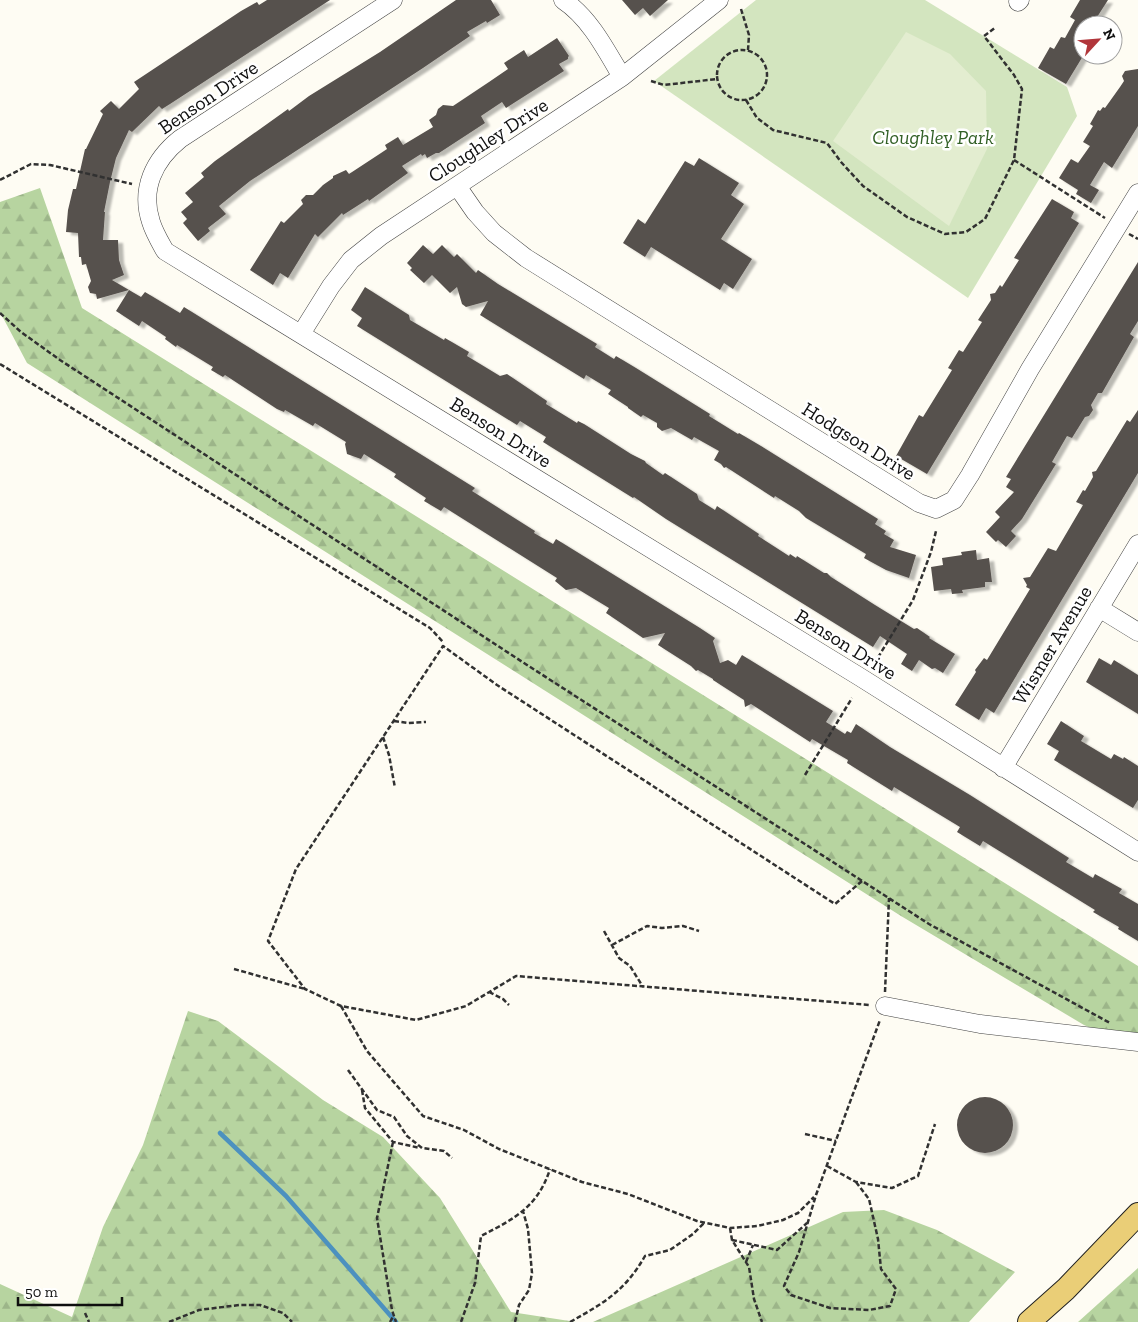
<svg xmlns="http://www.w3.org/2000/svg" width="1138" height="1322" viewBox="0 0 1138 1322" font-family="'Zilla Slab',serif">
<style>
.forest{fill:url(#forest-firs)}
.park{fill:#d3e5bf}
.pitch{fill:#e3edd0}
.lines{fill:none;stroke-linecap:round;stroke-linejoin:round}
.stream{stroke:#4c91bf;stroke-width:4.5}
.building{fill:#57514d;filter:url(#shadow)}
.minor-casing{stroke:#424242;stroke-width:19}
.major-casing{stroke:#202020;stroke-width:24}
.path{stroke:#313131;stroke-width:2.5;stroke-dasharray:5 2.5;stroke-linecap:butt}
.minor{stroke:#fff;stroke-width:18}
.major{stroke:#eace77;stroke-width:22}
.labels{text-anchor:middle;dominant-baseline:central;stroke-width:5;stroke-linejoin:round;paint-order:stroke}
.street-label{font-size:20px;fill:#0f0f0f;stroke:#fff}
.park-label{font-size:20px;font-style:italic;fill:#326026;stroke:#fff}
</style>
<defs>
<pattern id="forest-firs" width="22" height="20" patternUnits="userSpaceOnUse" patternTransform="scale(1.25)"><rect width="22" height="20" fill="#b7d4a0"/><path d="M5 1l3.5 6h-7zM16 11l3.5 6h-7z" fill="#9cb589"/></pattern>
<filter id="shadow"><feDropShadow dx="5" dy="3" stdDeviation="1" flood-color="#0004"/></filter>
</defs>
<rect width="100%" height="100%" fill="#fefcf3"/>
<path class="forest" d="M40,188L82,308L1138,966V1048L1084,1025L901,916L27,363L0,312V202Z
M188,1011L218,1021L323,1100L383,1137L440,1198L511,1312L576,1322H0V1284L72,1317L103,1227L143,1145Z
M884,1210L937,1230L1015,1272L969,1322H593L843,1212Z
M1138,1268V1322H1078Z"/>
<path class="park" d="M756,0H925L1067,87L1077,116L968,298L654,81Z"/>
<path class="pitch" d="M906,32L950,54L986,91L987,149L949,226L833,141Z"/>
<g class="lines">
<path class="stream" d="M220,1133L286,1196L396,1322"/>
</g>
<path class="building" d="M267,0H330L170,104L162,109L159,106L132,132L129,130L116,158L110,182L104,212H105L103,240H118L119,260L124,275L112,280L129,290L97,299L96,294L90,293L88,287L91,281L86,264L82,265L81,257H79L78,233L66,232L68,210L73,189H76L85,149H86L103,114L100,111L111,101L119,109L139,89L134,82L241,11L257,2L259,5Z
M456,0H491L500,15L487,23L486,21L467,32L470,36L423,68L250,181L219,206L226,214L208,228L210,231L198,241L183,223L187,219L181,212L193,202L185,193L204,177L201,173L215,161L288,109L289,111L309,96L380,52Z
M622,0H668L650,16L643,8L635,15Z
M1080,0H1108L1092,25H1083V56L1066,84L1038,68L1050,47L1054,49L1061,37L1065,38L1075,20L1070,17Z
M557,38L569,56L568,57V59L559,64L564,71L506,108L502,102L481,116L485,123L439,153H436L427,158L425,154L422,156L421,154L402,166L408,173L369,201L368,199L343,215L342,213L318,237L315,234L288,278L280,273L273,285L250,270L281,221L284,223L303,204L301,200L306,195H313L323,185L333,178V176L346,170L349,174L381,153L387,149L385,145L398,137L403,145L433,127L429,120L436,115L438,109L443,105L453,106L489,82L508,69L504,63L524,50L528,57Z
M1138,69V126L1112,168L1104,162L1090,185L1099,190L1091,203L1076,194L1078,190L1059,178L1071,159L1078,163L1090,146L1083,142L1093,126L1090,124L1098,110L1100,111L1103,107L1105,108L1120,87L1124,81L1122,76L1125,71Z
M699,158L739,183L731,195L744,204L721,239L752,259L733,289L724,283L720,290L651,247L645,257L623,243L638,219L645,224L685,161L694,166Z
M1052,199L1074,212L1071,218L1079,223L927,474L896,456L919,415L923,417L952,370L948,368L959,350L963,352L982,322L978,320L991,300L990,294L995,293L1000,285L1002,287L1019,260L1014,258Z
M423,245L433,254L442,245L454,257L457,254L476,273L478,270L498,284L597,344L595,347L614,359L616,356L636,368L710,414L709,416L738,434L739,433L761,446L878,519L875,524L886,531L884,534L894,540L890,547L916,555L909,578L886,570L864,558L866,554L806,518L799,511L775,496L774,498L726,467L724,468L721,464L714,460L719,451L694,437L692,440L671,428L662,431L657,427V423L643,415L641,417L628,408V407L608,394L611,390L586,375L584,379L480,315L488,301L466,307L462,304L457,287L450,293L432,275L424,283L410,270L412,268L407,263Z
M1138,262V321L1130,334L1134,337L1102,393H1098L1091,405L1093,410L1089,416L1085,417L1072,438L1067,436L1052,462L1056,464L1022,519L1011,531L1016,536L1006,547L998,540L996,542L986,532L1000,517L995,512L1014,492L1006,487L1011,479L1006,477Z
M365,287L409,315L410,320L444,340L445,338L469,352L467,356L500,376L507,374L547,401L546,404L577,423L578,421L584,424L631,454L645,461L646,463L663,475L665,473L697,494L699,500L715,510L717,506L759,534L758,536L789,556L790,554L796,558L797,556L824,573H827L831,577L875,605L914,629L917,628L930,637L929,638L955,654L943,673L935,668L932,669L919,660L912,671L901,664L907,654L880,636L873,647L666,519L634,497L633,498L543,442L546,437L520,421L517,425L357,326L362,318L351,310Z
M129,290L141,297L145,292L180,313L184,307L475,488L472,491L535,531L534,533L553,544L556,539L700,628L715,638L713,641L720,663L728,660L736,665L742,655L833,711L826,722L845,734L847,731L851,733L856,724L890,747L970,795L1069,858L1066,862L1093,878L1095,874L1122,889L1119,893L1138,904V941L1118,929L1119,927L1093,912L1095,910L983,841L980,846L957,832L960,827L894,787L892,791L847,763L848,760L812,739L810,742L751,704L745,707L744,700L713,680V679L698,670L696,671L691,666L658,645L665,633L643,638L606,613L609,608L576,588L566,590L555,581L557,578L444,507L441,511L424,501L426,498L394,477L396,474L364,454L361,459L347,454L345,444L346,442L315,423L313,426L285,410L284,412L277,409L225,375L223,377L211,370L213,367L177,345L176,347L165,339L166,337L142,321L139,326L116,311Z
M1138,410V473L994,713L986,708L979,720L955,705L976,672L975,670L984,658L987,660L1030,589L1026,587L1027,585L1023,578L1030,577L1048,548L1056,551L1083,505L1076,502L1083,490L1085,491L1093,477L1092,472L1096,471L1127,420L1130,422Z
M976,550L977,560L989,558L992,582H985V587L962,590L963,593L952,594L951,589L934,591L931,567L943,565L942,558L962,555L961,552Z
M1099,658L1111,665L1114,660L1138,675V714L1086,682Z
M1061,721L1084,736L1081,741L1111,759L1114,754L1123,759L1124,757L1138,766V800L1133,808L1054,760L1059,751L1047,744Z
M957 1125a28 28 0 1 1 56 0a28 28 0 1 1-56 0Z"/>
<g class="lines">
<defs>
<path id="minor" d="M393,0L180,139C154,160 140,189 151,222C154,232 160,242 165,251L860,677L1138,852
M563,0C590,18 606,50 622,77
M1018,2L1020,0
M457,186L475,212L494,233L526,258L919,503L936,509L954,500L970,475L1030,369L1138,193
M301,334L331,286L351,260L381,236L622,77L719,0
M1099,608L1138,632
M1003,768L1138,544
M885,1006L980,1024L1138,1042"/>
<path id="major" d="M1029,1322L1066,1289L1138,1214"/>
</defs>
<use href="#minor" class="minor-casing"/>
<use href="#major" class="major-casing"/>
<path class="path" d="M741,9L749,35L748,50
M717 75a25 25 0 1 1 50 0a25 25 0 1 1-50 0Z
M651,81L664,85L717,79
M746,100L757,118L773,130L827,143L841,162L863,186L907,217L945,234L966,232L985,219L1014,160L1022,89L1014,75L984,36L996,27
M1014,160L1105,218
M0,180L31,164L50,165L132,184
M1129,234L1138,239
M0,313L21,332L60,360L524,663L929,924L1110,1023
M0,364L430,628L443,642
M874,664L913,600L931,552L936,531
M394,721L408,723L426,722
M383,737L389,755L395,788
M805,775L852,698
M862,881L835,904L497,685L443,646L296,869L268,941L305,989L341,1006L416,1020L466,1006L516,976L870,1005
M604,931L619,958L630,966L643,987
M612,945L647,926L662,928L683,926L699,931
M234,969L305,989
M489,992L503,999L509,1005
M885,992L889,898
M341,1006L367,1051L423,1116L464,1130L499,1149L582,1182L628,1194L697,1221L730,1228L757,1226L783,1220L798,1213L814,1197
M348,1070L377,1110L394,1117L407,1136L422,1148L444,1151L452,1158
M362,1090L365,1108L393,1142L420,1148
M805,1134L836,1141
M393,1142L377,1218L392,1310L396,1322
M827,1166L856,1182L892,1188L918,1176L935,1124
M856,1182L869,1199L878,1239L881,1269L896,1289L890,1306L869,1310L830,1308L791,1295L784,1286L799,1252L816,1195L880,1020
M730,1228L732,1240L749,1267L754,1299L762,1322
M732,1240L777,1250L807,1223
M746,1262L753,1245
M85,1313L89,1322
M169,1322L199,1310L239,1305H260L283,1313L292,1322
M390,1322L394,1315
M461,1322L475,1283L481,1236C514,1219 538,1207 550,1169
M515,1322L519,1305L529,1290L532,1273L528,1229L523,1211
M570,1322C604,1303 625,1291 645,1256L670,1250L693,1234L705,1222"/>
<use href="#minor" class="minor"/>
<use href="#major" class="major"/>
</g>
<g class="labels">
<g class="street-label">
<text transform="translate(208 97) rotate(-34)">Benson Drive</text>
<text transform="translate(488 140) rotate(-33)">Cloughley Drive</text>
<text transform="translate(501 432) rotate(32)">Benson Drive</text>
<text transform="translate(859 441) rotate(32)">Hodgson Drive</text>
<text transform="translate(846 644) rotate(32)">Benson Drive</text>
<text transform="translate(1052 645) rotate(-59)">Wismer Avenue</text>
</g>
<g class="park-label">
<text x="933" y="137">Cloughley Park</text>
</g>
</g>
<g transform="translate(1098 40) rotate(64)"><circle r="24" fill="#ffffff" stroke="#9f9f9f"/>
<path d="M0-4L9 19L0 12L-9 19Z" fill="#b1363b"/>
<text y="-8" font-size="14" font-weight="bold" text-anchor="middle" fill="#0f0f0f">N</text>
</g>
<path d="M18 1297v8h104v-8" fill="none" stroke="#0f0f0f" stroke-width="2.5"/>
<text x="25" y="1297" font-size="15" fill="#0f0f0f" stroke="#ffffff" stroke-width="4" paint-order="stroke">50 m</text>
</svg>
